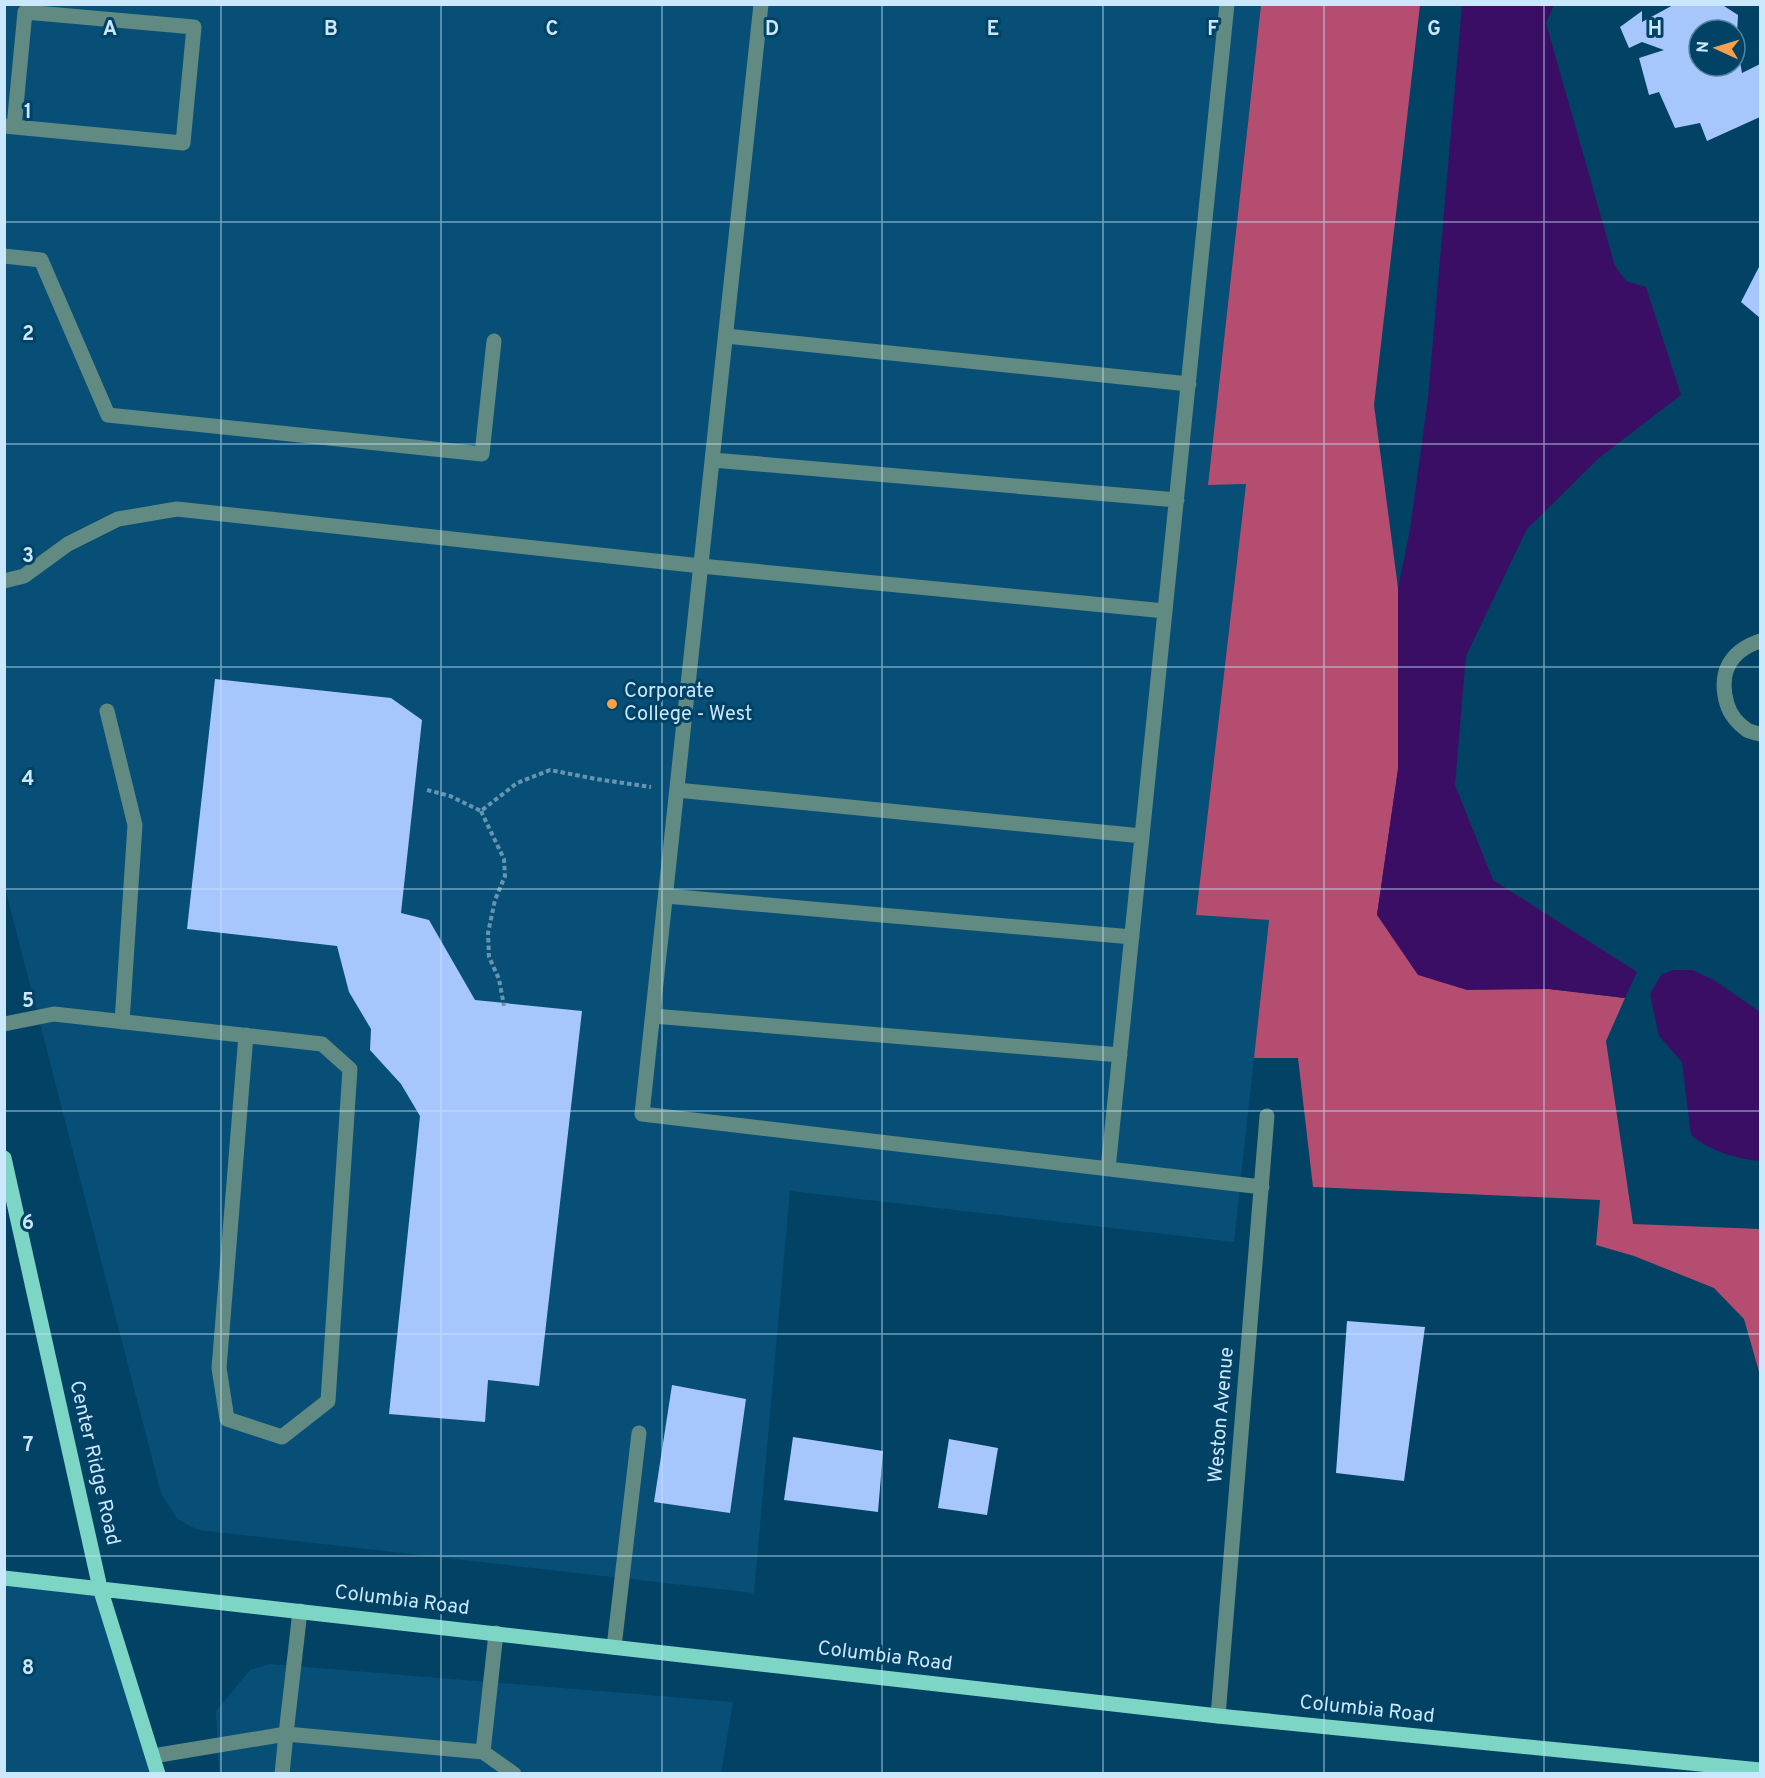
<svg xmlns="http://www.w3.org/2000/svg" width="1765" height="1778" viewBox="0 0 1765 1778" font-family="Overpass,sans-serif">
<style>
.built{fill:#074f76}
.forest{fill:#b54d71}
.water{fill:#3b0e66}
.building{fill:#a7c6fc}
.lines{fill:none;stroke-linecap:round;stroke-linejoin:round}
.path{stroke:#6795b1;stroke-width:4;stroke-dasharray:4.5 3;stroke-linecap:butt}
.minor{stroke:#618a82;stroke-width:15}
.major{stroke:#7dd5c5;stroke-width:15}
.grid{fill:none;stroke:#cbe7fc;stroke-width:1.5;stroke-opacity:0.55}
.poi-dot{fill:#f9a04c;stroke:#024265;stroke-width:2}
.labels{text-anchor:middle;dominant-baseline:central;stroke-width:6;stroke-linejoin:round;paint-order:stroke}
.poi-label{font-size:20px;fill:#cbe7fc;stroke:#024265;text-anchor:start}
.street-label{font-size:20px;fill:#cbe7fc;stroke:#024265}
.grid-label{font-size:20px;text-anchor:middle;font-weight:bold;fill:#cbe7fc;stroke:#024265;stroke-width:6;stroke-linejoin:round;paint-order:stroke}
</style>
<rect width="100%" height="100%" fill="#024265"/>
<path class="built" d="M4,5H1261L1208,485L1246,484L1196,915L1269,920L1234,1242L790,1191L754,1593L198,1530L177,1519L161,1493L5,888Z
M4,1578L100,1588L158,1773H5Z
M270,1664L733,1702L721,1774L219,1773L216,1711L250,1670Z"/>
<path class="forest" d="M1261,5H1420L1374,405L1398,588V770L1377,915L1549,989L1625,998L1606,1041L1633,1224L1760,1229V1375L1744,1319L1714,1288L1634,1256L1596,1245L1600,1200L1313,1187L1298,1058H1254L1269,920L1196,915L1246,484L1208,485Z"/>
<path class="water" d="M1462,5H1554L1546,23L1615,266L1626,281L1646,287L1681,395L1599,458L1527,529L1466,656L1455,785L1493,880L1637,972L1625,998L1549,989L1467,990L1418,975L1377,915L1398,769V588L1410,530L1428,398Z
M1673,970H1692L1714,980L1760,1012V1161C1736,1159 1710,1151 1691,1135L1682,1062L1659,1036L1650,994L1661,975Z"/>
<path class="building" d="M1675,4H1721L1738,15L1737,35L1735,30H1699V66H1735L1736,39L1742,73L1760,64V117L1707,141L1700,123L1675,128L1659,92L1649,95L1639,58L1664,50L1642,42L1629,48L1620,27L1642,11V22Z
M1760,265V318L1741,302Z
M215,679L391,698L422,720L401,913L429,920L475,1000L582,1011L539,1386L488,1380L485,1422L389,1414L420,1116L401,1084L370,1050L371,1029L349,992L337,946L187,929Z
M1347,1321L1425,1327L1404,1481L1336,1473Z
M672,1385L746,1399L730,1513L654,1502Z
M793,1437L883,1451L878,1512L784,1500Z
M949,1439L998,1448L987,1515L938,1508Z"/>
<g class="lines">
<path class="path" d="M427,790L450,796L481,811L517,783L550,770L596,779L651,787
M481,811L504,859L505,876L495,900L488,933L489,957L499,979L504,1006"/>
<path class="minor" d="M761,4L642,1114L1262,1187
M4,126L183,143L194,27L25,12L14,127
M4,256L41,260L108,415L482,454L494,341
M726,336L1189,384
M713,460L1177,500
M4,581L24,576L68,544L118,519L177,509L701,566L1165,611
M1760,641C1730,651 1718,673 1727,704C1730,714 1738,724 1747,730C1751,732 1756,733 1760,734
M107,711L135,825L122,1022
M677,790L1142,836
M666,896L1132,937
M653,1016L1120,1055
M4,1024L54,1014L322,1044L350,1069L328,1401L282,1437L227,1419L219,1368L246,1035
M1108,1169L1227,4
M300,1611L286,1734L483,1752L496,1633
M614,1647L639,1433
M1218,1716L1267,1116
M483,1752L514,1774
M153,1756L286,1734L282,1774"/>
<path class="major" d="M4,1158L100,1588L158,1774
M4,1578L1218,1716L1760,1770"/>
</g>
<path class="grid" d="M221,4V1774M441,4V1774M662,4V1774M882,4V1774M1103,4V1774M1324,4V1774M1544,4V1774M4,222H1760M4,444H1760M4,667H1760M4,889H1760M4,1111H1760M4,1334H1760M4,1556H1760"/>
<circle class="poi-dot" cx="612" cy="704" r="6"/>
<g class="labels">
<g class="poi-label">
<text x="624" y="692">Corporate<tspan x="624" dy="23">College - West</tspan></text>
</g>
<g class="street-label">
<text transform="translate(1222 1415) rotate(-85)">Weston Avenue</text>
<text transform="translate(94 1463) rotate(77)">Center Ridge Road</text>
<text transform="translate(402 1601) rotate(7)">Columbia Road</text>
<text transform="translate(885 1657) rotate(7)">Columbia Road</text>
<text transform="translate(1367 1710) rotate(6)">Columbia Road</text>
</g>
</g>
<g class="grid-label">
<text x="110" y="35">A</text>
<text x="331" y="35">B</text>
<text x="552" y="35">C</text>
<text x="772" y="35">D</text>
<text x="993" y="35">E</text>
<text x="1213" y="35">F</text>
<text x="1434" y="35">G</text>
<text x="1655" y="35">H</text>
<text x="28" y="118">1</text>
<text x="28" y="340">2</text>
<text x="28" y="562">3</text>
<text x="28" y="785">4</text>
<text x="28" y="1007">5</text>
<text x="28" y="1229">6</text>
<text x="28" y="1451">7</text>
<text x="28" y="1674">8</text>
</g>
<rect width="1765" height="1778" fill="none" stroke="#cbe7fc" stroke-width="12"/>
<g transform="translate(1717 48) rotate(274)"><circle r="28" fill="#024265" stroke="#5284a1" stroke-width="1.5"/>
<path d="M0-4.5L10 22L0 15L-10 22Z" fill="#f9a04c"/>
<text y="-9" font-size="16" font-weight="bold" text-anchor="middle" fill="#cbe7fc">N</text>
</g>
</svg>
